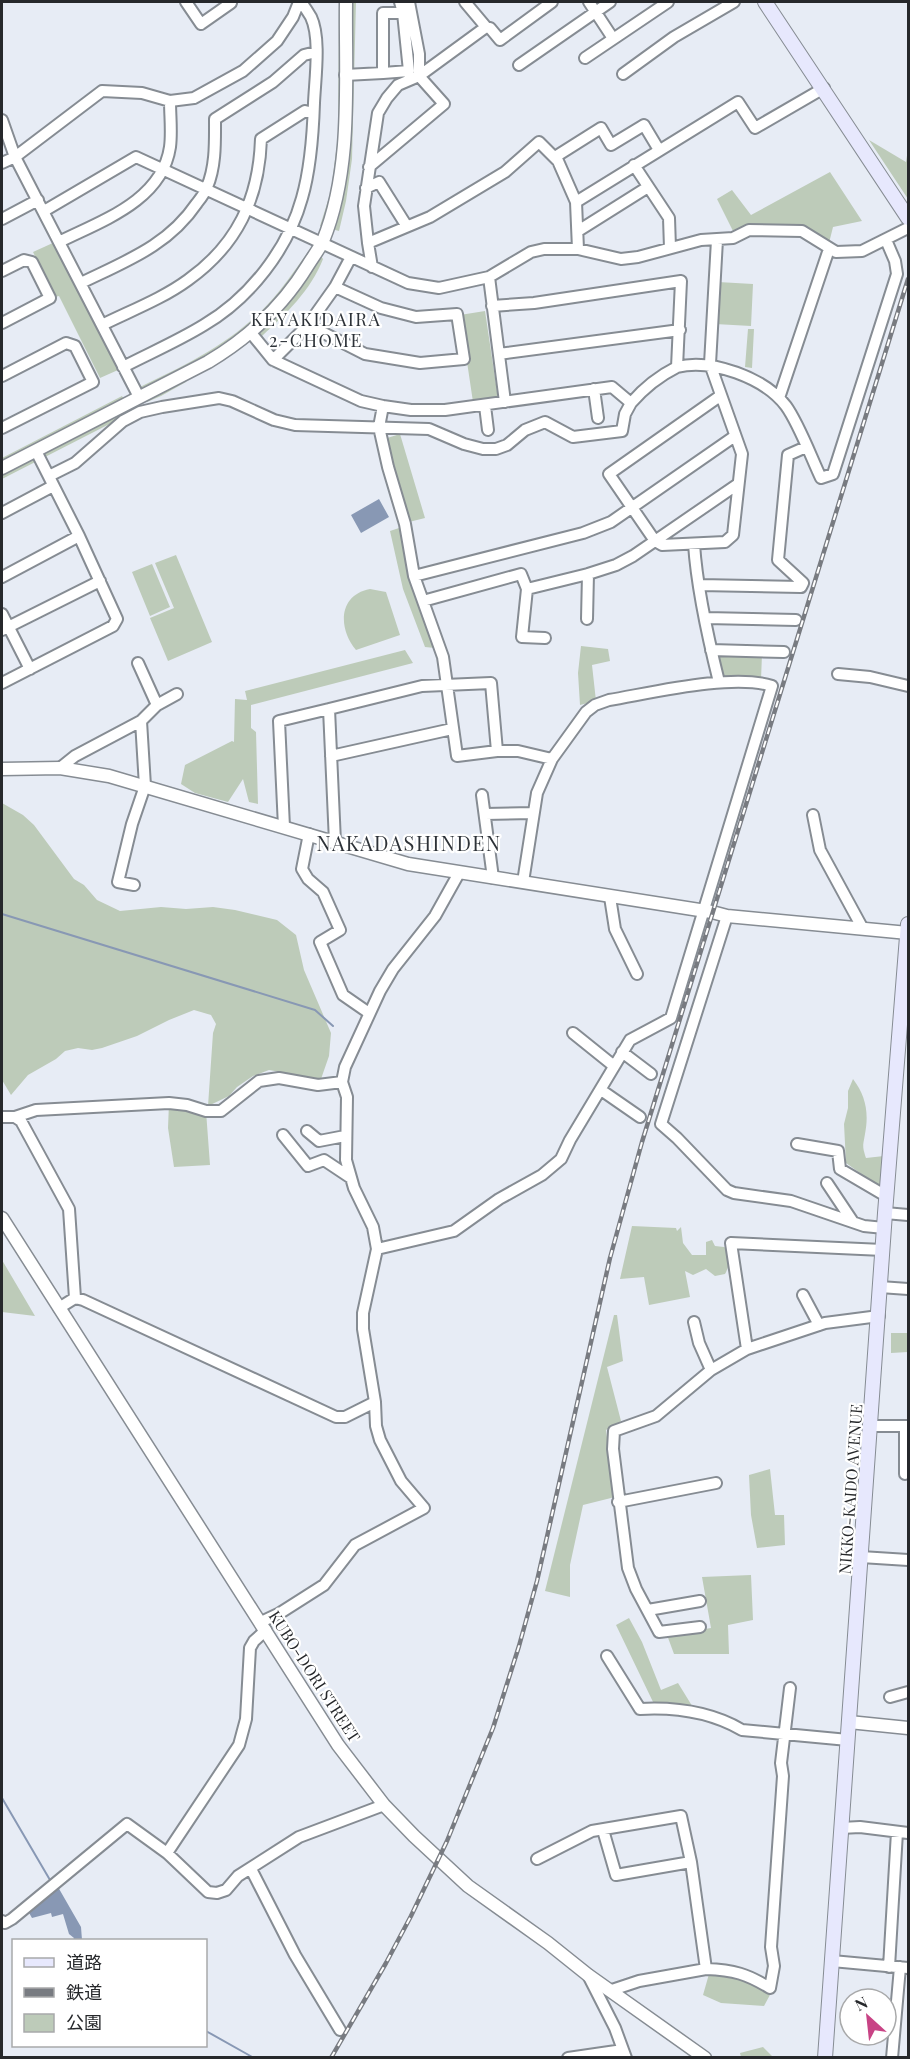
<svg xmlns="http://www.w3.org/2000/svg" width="910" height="2059" viewBox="0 0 910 2059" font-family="'Playfair Display','Noto Sans JP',serif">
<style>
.green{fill:#bdcbb9}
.water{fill:#8898b4}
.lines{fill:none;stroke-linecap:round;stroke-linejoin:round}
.stream{stroke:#8898b4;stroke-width:2}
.minor-casing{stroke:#868c93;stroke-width:14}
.tertiary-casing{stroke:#868c93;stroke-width:15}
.secondary-casing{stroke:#868c93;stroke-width:16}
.minor{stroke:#fff;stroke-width:10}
.tertiary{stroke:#fff;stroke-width:12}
.secondary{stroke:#e7e8fd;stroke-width:14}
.rail-casing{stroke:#787b81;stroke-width:4.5}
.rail{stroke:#fff;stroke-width:2;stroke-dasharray:7;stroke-linecap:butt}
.labels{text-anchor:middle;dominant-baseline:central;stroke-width:4.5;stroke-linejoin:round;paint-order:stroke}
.street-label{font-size:16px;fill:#26282b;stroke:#fff}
.neighbourhood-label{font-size:18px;letter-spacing:1.5px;fill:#2d3238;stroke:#fff}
.quarter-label{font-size:20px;letter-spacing:1.5px;fill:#2d3238;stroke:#fff}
</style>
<rect width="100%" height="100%" fill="#e7ecf5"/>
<path class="green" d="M339,2H356L352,159L346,201L339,231L320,226L331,191L338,136Z
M869,140L906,162L908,149V199Z
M830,172L862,221L833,227L829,243L800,226L750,225L733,231L717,199L732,190L751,215Z
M55,242L118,370L100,378L59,296L55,297L33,252Z
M313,245L323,259C311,290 286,314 262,336L244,334L190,368L186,382L161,396L147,402L140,387C186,365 232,343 268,304C285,286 298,265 313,245Z
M718,282L753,284L751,326L715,324Z
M485,311L498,398L473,402L460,315Z
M748,329H754L752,368L745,367Z
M122,396L131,413L2,479V458Z
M400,434L425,518L409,522L384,439Z
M402,527L435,648L425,647L403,589L390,531Z
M176,555L212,642L168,661L150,618L174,608L155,563Z
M152,564L170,607L150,616L132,572Z
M370,589L386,592L400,635L356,650C338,629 338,595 370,589Z
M581,646L608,649L610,661L592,665L596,701L580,705L578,673Z
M405,650L413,663L251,705V728L256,732L258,804L249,802L243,779L228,802L195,793L181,784L185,765L232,741L234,742L235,699L247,700L245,691Z
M714,652L762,654L761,680L720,681Z
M2,803L23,815L34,825L74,879L84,885L97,900L120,911L161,907L186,909L213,907L235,910L277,920L296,935L304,970L331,1033L329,1056L321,1079L269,1070L253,1076L237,1087L229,1096L208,1106L213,1033L216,1024L211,1015L194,1010L169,1020L137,1036L102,1048L92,1050L78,1048L65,1051L56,1059L28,1075L11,1095L2,1080Z
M853,1079C866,1096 869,1113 865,1134C863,1146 862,1146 866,1158L884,1156L881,1188L846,1163L844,1124L848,1108V1091Z
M169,1103L206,1111L210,1165L174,1167L168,1128Z
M632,1226L676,1228L677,1231L681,1227L683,1243L692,1255H706V1242L712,1240L715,1246L724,1247L729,1250C730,1260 730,1265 725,1274L715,1276L706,1269L693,1275L685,1271L690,1297L649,1305L644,1277L620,1279Z
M2,1260L35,1316L2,1312Z
M614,1315H617L623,1361L607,1367L621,1421L606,1430L615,1497L583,1505L570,1565V1597L545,1591Z
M891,1333H908V1352L891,1353Z
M770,1469L775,1515H784L785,1545L757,1548L751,1515L749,1475Z
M751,1575L753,1620L728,1625L729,1654H674L667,1635L711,1628L702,1577Z
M629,1618L642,1642L661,1690L678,1683L694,1709L654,1704L616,1625Z
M709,1974L747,1978L771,1993L764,2006L721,2003L703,1995Z
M763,2047L773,2057H741L740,2053Z"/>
<path class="water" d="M379,499L389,517L361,533L351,515Z
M58,1887L81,1927L82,1940H73L74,1938L69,1934L63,1914L52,1917L51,1913L32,1918L28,1911Z"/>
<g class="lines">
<path class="stream" d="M2,914L315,1010L333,1026
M2,1798L50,1880
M206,2031L254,2058"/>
<defs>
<path id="minor" d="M186,2L201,24L231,3L230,2
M465,2L486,27
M552,2L500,40L490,28L486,27L419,76L398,85L387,98L378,113L364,206L368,243L430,217L505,172L539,142L558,161L576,202L578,249
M589,2L612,37
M585,58L668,2
M519,65L610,2
M383,73L409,71L403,13L400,2
M623,74L674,37L734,2
M345,75L383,73V13H403
M2,120L15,157L139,397
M555,157L601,128L611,145L644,125L659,150
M2,163L15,157L102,91L142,93L170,101
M634,165L669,218L670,248
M369,167L444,104L419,76V54L409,2
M366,188L379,182L406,225
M576,202L738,102L755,128L824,88
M44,211L136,157L408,283L439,288L489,277L531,252L544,249H578L621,259L638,257L701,240L733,238L749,230L802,231L836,252L862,251L908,228
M2,219L38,200
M578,231L648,187
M717,240L710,364L742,454L733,535L725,542L662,545L655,541L609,474L720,396
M59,242C101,221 162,201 170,147C172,132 170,116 170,101L194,98L243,71L277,41L293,17L299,2
M368,243L372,267
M2,271L24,260L32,262L50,298L2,323
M489,277L505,402
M81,283C126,261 168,246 197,203C201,198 205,193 207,187C216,166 215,141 215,119L273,82L304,55L316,52
M102,325C130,311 162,299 188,280C237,245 259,199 261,139L305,111L313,113
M308,325L365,354L420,363L464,359L457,314L416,317L381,308L335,287
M251,333L273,360L361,401L383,406L411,410H445L612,387L631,403C644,388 659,376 677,367L681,281L534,303L492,306
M499,354L680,330
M273,360L308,325L335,287L351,257
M123,367C150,353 178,341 204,325C250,298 288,249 302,198C311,167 313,134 314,103C315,79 321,38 311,17C308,12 304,6 301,2
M677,367C711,358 765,378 786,406C799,424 811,457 821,478L833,474L897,274L895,261L886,240
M2,376L66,343L75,346L93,382L2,428
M594,389L598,418
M779,398L829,249
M383,406L379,427L388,467L405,524L414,576
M485,406L488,430
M49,476L75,463L123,421L140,412L162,407L219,398L232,401L274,420L295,425L429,429L464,444L483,449H496L507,445L525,430L545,422L573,437L622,431L625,414L631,403
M2,513L53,486
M694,544C697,590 708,638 719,682
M2,577L79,536
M700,585L801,587L803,583L778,560L788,455L806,447
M527,589L522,637L545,638
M423,601L521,574L527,589L588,574L616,565L633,556L738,484
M2,614L30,669
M706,618L796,620
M587,619L588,574
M2,630L100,581
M711,650L784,652
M138,663L157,705
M838,674L870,677L908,686
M2,683L113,626L117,619L79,536L36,451
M331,756L452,729
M552,759L518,751H497L457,756L443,657L414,576L583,533L611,522L735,436
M60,768L75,756L141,721
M482,795L493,878
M485,814L533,813
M813,815L820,850L863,929
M284,827L279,721L329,709
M309,834L302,869L308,879L323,892L340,930L320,942L343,995L369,1013
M335,842L329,709L422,686L491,683L497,751
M134,885L118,882L132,824L145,786L141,721L157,705L177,694
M610,897L615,929L637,974
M727,916L661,1124L677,1138L727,1190L734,1193L791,1201L864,1226L884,1228
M573,1033L614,1066
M622,1052L651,1074
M601,1090L640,1117
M2,1117H15L36,1110L169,1103L187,1105L206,1111H221L259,1081L279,1078L318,1085L342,1082
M15,1117L21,1121L69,1209L75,1298
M307,1131L319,1141L345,1136
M283,1135L308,1166L324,1160L351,1178
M797,1144L838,1151L840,1169L886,1196
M827,1183L853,1222
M885,1213L908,1215
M377,1249L454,1231L499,1199L542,1175L561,1159L570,1140L630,1040L671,1018L772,686C733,673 651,693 609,700L595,705L586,712L552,759L537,793L523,882
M880,1287L908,1289
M803,1295L819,1325
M59,1308L75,1298L83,1300L336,1417H345L375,1402
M694,1322L699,1343L711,1370
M747,1349L731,1243L883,1250
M871,1426H908
M905,1474V1426
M618,1502L716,1483
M861,1557L908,1560
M648,1610L700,1601
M261,1622L280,1613L324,1585L355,1545L424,1508L401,1481L380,1440L376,1426L375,1402L363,1329V1313L377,1249L373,1227L354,1188L346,1160L347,1097L342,1082L345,1067L380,991L393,969L435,916L459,873
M700,1627L659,1632L636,1589L628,1568L613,1449L614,1431L656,1416L711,1370L747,1349L825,1323L879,1316
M607,1656L640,1709C676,1707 711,1712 742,1730L848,1740
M890,1697L908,1692
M841,1828L860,1827L908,1833
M167,1853L239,1745L246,1719L250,1648L254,1641L266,1630
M537,1859L592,1831L681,1816L691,1862L616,1875L603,1830
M251,1869L295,1955L340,2030
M2,1921L5,1923L12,1919L127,1824L167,1853L208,1892L217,1893L226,1890L238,1876L299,1837L384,1805
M832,1961L908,1968
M889,1967L897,1832
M706,1969C734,1970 747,1974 770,1988L774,1966L771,1947L783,1776L781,1763L790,1688
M588,1975L615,2028L626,2058
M612,1990L639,1981L706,1969L691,1862
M568,2058L623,2050
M892,2058L900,1967"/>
<path id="tertiary" d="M2,468L208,362C250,337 283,306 308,265C313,257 319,249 323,241C353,167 345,80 346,2
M2,769L60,768L109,776L408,864L712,912L727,916L908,933
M2,1218L338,1745L384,1805L414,1836L468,1886L548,1943L588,1975L705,2058
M849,1722L908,1728"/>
<path id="secondary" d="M765,2L908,218
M825,2058L885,1213L908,924"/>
</defs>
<use href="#minor" class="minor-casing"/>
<use href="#tertiary" class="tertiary-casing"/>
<use href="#secondary" class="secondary-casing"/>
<use href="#minor" class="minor"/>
<use href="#tertiary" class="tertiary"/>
<use href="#secondary" class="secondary"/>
<defs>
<path id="rail" d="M331,2058L386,1963L411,1916L447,1841L493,1728L519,1646L537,1581L610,1258L642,1142L908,279"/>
</defs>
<use href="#rail" class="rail-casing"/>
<use href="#rail" class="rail"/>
</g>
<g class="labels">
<g class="street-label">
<text transform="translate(850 1489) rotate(-86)">NIKKO-KAIDO AVENUE</text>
<text transform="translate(315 1676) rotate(57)">KUBO-DORI STREET</text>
</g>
<g class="neighbourhood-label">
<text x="316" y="319">KEYAKIDAIRA<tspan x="316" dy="21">2-CHOME</tspan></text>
</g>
<g class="quarter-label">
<text x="409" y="842">NAKADASHINDEN</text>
</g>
</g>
<rect width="910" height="2059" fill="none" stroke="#26282b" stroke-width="6"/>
<rect x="12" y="1939" width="195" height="108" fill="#ffffff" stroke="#a8a9aa" stroke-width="1.5"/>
<rect x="24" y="1958" width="30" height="9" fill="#e7e8fd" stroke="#a8a9aa" stroke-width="1.5"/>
<text x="66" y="1969" font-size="18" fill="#26282b">道路</text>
<rect x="24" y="1988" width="30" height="9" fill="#787b81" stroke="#a8a9aa" stroke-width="1.5"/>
<text x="66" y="1999" font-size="18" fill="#26282b">鉄道</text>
<rect x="24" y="2014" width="30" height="18" fill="#bdcbb9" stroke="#a8a9aa" stroke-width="1.5"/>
<text x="66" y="2029" font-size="18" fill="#26282b">公園</text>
<g transform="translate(868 2017) rotate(333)"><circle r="28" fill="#ffffff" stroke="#a8a9aa" stroke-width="1.5"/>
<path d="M0-4.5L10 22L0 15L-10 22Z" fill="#c84385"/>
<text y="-9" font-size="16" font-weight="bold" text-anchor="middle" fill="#26282b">N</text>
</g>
</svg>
